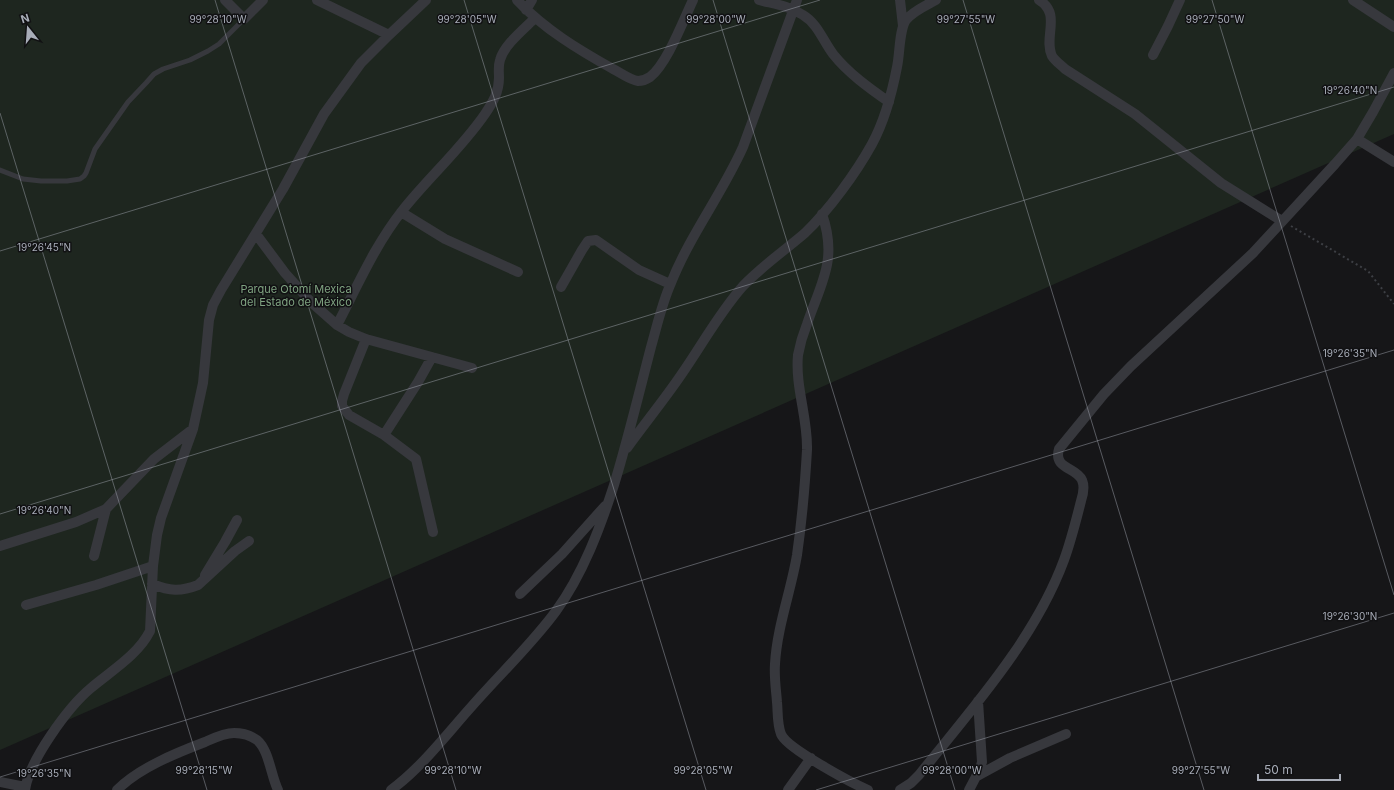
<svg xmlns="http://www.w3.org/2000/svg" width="1394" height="790" viewBox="0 0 1394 790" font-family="Inter,sans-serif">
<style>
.green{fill:#1e261f}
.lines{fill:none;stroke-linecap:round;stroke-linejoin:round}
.path{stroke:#3d3f44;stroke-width:2;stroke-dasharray:2 3;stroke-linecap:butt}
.lane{stroke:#37383d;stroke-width:5}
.street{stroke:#37383d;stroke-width:10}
.ticks{fill:none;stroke:#a8adb8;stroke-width:1;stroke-opacity:0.45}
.labels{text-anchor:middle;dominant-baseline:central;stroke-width:3;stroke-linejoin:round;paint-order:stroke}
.park-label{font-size:11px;fill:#7fa381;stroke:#111113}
.ticks-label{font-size:10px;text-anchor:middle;fill:#a8adb8;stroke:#111113;stroke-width:3;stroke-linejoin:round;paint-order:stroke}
</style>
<rect width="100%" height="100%" fill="#161618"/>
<path class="green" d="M0,0H1394V134L0,750Z"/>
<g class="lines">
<path class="path" d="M1291,226L1368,271L1394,304"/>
<path class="lane" d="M0,170L23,179L41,181H67L80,179L84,176L86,173L95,149L128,102L146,83L154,74L163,69L190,60L208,51L219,44L244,19"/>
<path class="street" d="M225,0L244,19L263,0
M317,0L389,35
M517,0C544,29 579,50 613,69C621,73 630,80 638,81C642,81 647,79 650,77C667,64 683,21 693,0
M759,0C774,4 790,6 803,15C818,24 823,41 833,54C848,73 869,88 889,102
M900,0L903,26
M1039,0C1062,14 1043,37 1052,56C1055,61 1061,65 1065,69L1135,114L1221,183L1282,221
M1353,0L1394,27
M526,10L532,0
M1153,55L1168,26L1180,0
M1357,139L1394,162
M401,212L445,239L518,272
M822,214C838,260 821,283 807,324C803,334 800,344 798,355C795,387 808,418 807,450C805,485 802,520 797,555C791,591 777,627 775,664C774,677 776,689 777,702C778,712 777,724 781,734C786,748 852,783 868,790
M256,234L285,273L311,302L337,325L349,332L366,339L472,368
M561,287L582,250L588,241L596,240L639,270L670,284
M337,325C357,287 375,245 402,211C428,178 461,149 485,114C493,102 499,92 499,78C499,72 498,66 500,60C504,45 524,29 535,18
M366,339L344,394L342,401V406L349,415L384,435L416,459L433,532
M384,435L418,382L432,357
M627,448C645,423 664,400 681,375C702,345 719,313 743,286C762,266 784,251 805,233C829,210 856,173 872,144C885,120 892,93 897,67C900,54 899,30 906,20C913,11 927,5 936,0
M0,546L76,522L106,509L154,459L193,429
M94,556L106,509
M205,575L225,542L237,520
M152,584C170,591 180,592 198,585L235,551L249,541
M520,594L562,554L605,506
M26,605L96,585L153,566
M977,776L1010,758L1066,734
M0,782L25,787
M25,790C29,761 68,707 91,688C111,671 138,655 150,631L153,566L157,535L161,518L193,429L203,383L209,320L213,305L221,290L283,189L324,114L361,63L389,35L426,0
M117,790C139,768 176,753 205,742C214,738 224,733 234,733C242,733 250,735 257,740C269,750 271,776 278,790
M391,790C422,767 446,735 472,706C499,675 532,644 556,611C583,574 600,528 614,485C628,439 639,393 651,347C657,326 662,303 671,283C690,235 722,194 743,147L797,0
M788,790L811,758
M900,790L911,783L919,775C971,710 1035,639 1064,560C1071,541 1076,521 1081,501C1083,495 1085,487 1082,480C1076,467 1053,469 1059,449L1104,394L1131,366L1253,253L1335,164L1357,139L1373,112L1394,73
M969,790L980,769L982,762L978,701"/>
</g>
<path class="ticks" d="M215,0L456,790M464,0L706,790M713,0L955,790M963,0L1204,790M1212,0L1394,595M0,113L207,790M0,251L820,0M0,514L1394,87M0,777L1394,350M816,790L1394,613"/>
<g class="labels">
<g class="park-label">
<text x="296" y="289">Parque Otomí Mexica<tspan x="296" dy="13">del Estado de México</tspan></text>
</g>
</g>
<g class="ticks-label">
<text x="218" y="23">99°28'10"W</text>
<text x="467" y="23">99°28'05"W</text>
<text x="716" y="23">99°28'00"W</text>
<text x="966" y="23">99°27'55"W</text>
<text x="1215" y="23">99°27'50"W</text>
<text x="1350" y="94">19°26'40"N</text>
<text x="44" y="251">19°26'45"N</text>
<text x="1350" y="357">19°26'35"N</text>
<text x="44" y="514">19°26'40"N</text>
<text x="1350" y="620">19°26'30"N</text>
<text x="204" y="774">99°28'15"W</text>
<text x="453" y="774">99°28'10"W</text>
<text x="703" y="774">99°28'05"W</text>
<text x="952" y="774">99°28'00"W</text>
<text x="1201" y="774">99°27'55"W</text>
<text x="44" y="777">19°26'35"N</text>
</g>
<g transform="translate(28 28) rotate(343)" stroke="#111113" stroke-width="3" paint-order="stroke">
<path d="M0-3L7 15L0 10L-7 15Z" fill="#a8adb8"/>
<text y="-6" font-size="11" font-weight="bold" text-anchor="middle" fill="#a8adb8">N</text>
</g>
<path d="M1258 774v6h82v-6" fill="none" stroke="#a8adb8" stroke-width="2"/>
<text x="1264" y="774" font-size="12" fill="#a8adb8" stroke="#111113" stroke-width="3" paint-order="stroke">50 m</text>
</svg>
